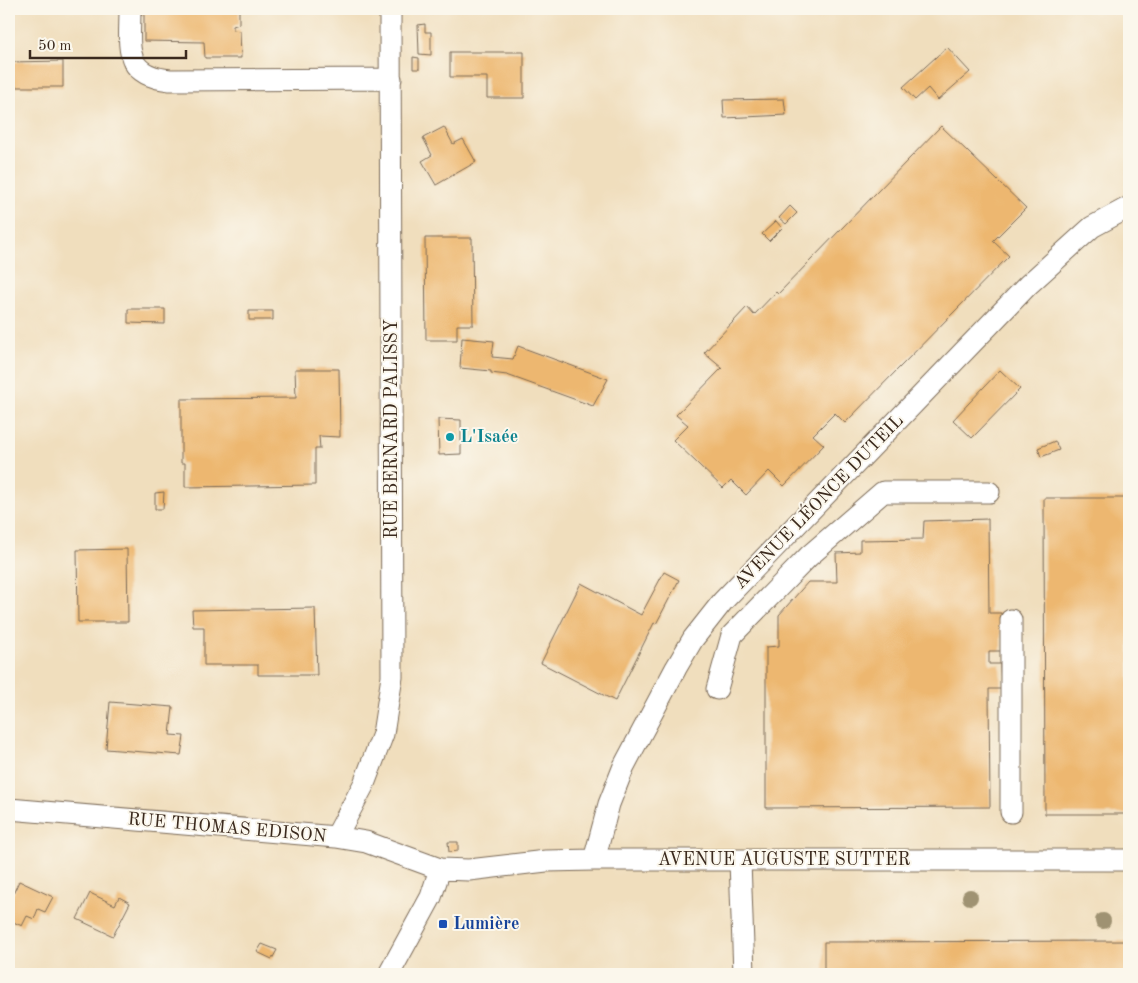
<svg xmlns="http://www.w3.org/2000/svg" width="1138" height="983" viewBox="0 0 1138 983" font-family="'Old Standard TT',serif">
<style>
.building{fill:#edb76f}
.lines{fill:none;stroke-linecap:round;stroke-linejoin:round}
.minor-casing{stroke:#7a6956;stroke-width:23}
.minor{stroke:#fff;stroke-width:21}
.tree{fill:#9f9272}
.culture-dot{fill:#0f9aa8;stroke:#fbf7ec;stroke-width:2}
.transit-dot{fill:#1a4fb4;stroke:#fbf7ec;stroke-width:2}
.labels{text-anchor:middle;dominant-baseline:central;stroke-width:4;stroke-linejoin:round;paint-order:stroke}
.street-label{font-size:18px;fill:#3b2a1e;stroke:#fbf7ec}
.culture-label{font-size:18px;font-weight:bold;fill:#0d838f;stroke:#fbf7ec;text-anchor:start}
.transit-label{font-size:18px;font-weight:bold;fill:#164399;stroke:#fbf7ec;text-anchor:start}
</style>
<rect width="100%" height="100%" fill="#fbf7ec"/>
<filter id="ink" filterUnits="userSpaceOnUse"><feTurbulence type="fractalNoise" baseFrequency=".02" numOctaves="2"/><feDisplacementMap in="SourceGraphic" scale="10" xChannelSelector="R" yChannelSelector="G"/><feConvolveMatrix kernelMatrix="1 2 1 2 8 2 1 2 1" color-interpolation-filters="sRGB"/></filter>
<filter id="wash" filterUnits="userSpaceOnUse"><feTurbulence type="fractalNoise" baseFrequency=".0096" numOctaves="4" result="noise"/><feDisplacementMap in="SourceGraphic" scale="20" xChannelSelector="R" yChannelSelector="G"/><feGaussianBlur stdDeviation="1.12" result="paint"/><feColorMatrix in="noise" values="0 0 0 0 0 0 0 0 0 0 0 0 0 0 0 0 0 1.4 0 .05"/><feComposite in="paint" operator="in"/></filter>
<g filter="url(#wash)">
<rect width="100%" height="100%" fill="#f0debd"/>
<g id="blocks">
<path class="building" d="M138,9H239V24L233,26V30L240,31L241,58H205L204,42L144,41V15L138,14Z
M425,24V32H431V55L419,54L418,25Z
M947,47L970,72L938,100L928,88L915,100L903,87Z
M450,52H524V98H487V77H450Z
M413,57L419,58V69H413Z
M63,61V87H9V62Z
M784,99L786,115L724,118L723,100Z
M941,126L1026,208L993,241L1009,256L845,423L835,413L813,435L824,445L784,486L769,471L746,495L731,480L723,488L673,440L688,425L676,415L722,368L704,353L747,307L754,315L776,292L778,294Z
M444,127L453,144L463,139L476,162L436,185L422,161L432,155L423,138Z
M790,206L797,213L786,224L779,218Z
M776,221L782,228L769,241L762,234Z
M425,238H472L473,325H457V340H426Z
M128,309H165V324L128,323Z
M249,311H273V320H249Z
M462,338L494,341L492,357L513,359L518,346L608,379L593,406L507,375L491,373V371L460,368Z
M295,369H339L340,437L319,436L320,449H315V485L185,487V463H181V399L296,398Z
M1000,370L1020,389L972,438L953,420Z
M438,419L461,420V454L439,455Z
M1055,441L1059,450L1041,457L1038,448Z
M164,492L163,509H155V493Z
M1044,498H1129V814H1045Z
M988,519L989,613H1001V651H989V664H1000L1001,689H989L990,807L766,808V647L779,646V615L808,582H837L836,553L860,552V540L923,539L924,521Z
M127,549L128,622H78L77,550Z
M664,572L679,580L656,624L654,623L615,701L541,663L581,583L641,615Z
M315,608L317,675H258V665H204V627H193L192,610Z
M110,702L173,707L170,735L184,736L181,755L106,749Z
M448,842H458V851L449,852Z
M19,881L53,897L45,912L38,909L34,919L27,916L22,926L9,920V903Z
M90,893L115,905L119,897L130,903L113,936L77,919Z
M1129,941V974H824V942Z
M262,944L277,950L272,959L257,952Z"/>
</g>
</g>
<g filter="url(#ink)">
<use href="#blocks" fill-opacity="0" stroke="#7a6956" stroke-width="1"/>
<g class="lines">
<defs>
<path id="minor" d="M130,9C130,47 122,75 170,80L391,79
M1011,620V812
M717,689L732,635L809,556L883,492H989
M9,809L336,837L366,842L440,869L469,870L546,861L594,860H1129
M336,837L364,784L383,734L392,677L390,9
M594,860L609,804L624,766L676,668L693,639L723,601L1028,285L1092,227L1129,207
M740,861L744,974
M389,974L431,897L440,869"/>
</defs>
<use href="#minor" class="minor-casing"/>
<use href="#minor" class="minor"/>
</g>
<g class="tree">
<circle cx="970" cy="897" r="8"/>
<circle cx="1103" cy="921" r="8"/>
</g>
</g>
<circle class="culture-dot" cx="450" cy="437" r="5"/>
<rect class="transit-dot" x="438" y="919" width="10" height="10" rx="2.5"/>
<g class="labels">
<g class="street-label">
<text transform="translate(392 429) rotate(-90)">RUE BERNARD PALISSY</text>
<text transform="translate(819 502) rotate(-46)">AVENUE LÉONCE DUTEIL</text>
<text transform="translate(227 828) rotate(5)">RUE THOMAS EDISON</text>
<text x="784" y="860">AVENUE AUGUSTE SUTTER</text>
</g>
<g class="culture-label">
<text x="460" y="437">L'Isaée</text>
</g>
<g class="transit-label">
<text x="453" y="924">Lumière</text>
</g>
</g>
<rect width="1138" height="983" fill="none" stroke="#fbf7ec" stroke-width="30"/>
<path d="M30 50v8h156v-8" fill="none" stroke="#3b2a1e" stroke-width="2.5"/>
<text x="38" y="50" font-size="15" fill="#3b2a1e" stroke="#fbf7ec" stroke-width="4" paint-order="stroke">50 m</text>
</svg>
